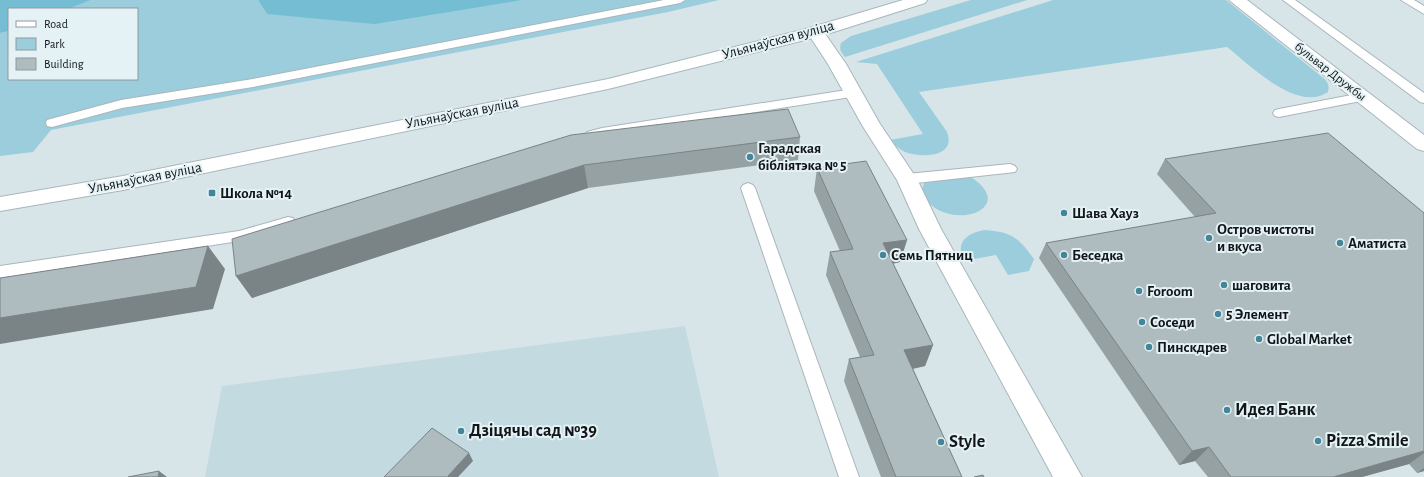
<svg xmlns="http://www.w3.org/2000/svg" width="1424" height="477" viewBox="0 0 1424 477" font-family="'Alegreya Sans',sans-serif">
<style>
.built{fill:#c3dae1}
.green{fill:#9bcddc}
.forest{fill:#74bdd2}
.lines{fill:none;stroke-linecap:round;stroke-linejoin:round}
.service-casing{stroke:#a9b6bb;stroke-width:2}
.minor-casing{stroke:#a9b6bb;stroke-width:2}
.tertiary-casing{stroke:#a9b6bb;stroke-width:2}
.secondary-casing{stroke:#a9b6bb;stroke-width:2}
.service{fill:#fff;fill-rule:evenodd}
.minor{fill:#fff;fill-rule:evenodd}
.tertiary{fill:#fff;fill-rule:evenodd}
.secondary{fill:#fff;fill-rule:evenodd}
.wall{fill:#96a1a4}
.shaded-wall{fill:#7a8386}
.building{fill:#aebbbf;stroke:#7a8386}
.poi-dot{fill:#448598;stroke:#e4f2f6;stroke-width:1.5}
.labels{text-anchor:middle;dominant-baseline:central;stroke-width:4;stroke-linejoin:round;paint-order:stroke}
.far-street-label{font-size:13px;fill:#121618;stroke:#e4f2f6}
.street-label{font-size:15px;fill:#121618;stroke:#e4f2f6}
.poi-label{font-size:15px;font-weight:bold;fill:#121618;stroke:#e4f2f6;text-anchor:start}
.near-poi-label{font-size:18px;font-weight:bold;fill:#121618;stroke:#e4f2f6;text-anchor:start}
</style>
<rect width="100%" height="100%" fill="#d7e5e9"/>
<path class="built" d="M685,326L719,477H205L222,386Z"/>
<path class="green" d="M91,0H258L267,14L522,0H719L668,12L51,130L33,152L0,156V33L9,31V79H137V9H68Z
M971,0H1027L845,57C841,52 839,50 841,43L851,36Z
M1053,0H1226L1321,76C1327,81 1330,84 1328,92C1297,113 1250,65 1227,47L919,92L947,132C957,158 920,158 905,152C899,149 894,145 890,140L923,134L877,64L856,62Z
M969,176C1020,207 954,233 926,200C920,193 922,185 927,178Z
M984,230C1012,232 1018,237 1034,259L1029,271L1008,275L996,255L963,261C956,241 966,234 984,230Z"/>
<path class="forest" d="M0,0H91L68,9H9V31L0,33Z
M258,0H522L375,24L267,14Z"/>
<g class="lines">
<defs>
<path id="service" d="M664,0H685L680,3L253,87L122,108L52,127L47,126L46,123L47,120L121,100L253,79Z
M1283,0H1295L1424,93V103L1420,102Z
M1401,0H1414L1424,6V14Z
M853,89L857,90L859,93L857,96L603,136L592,139L587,138L585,135L587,132L602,128Z
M1362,93L1366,94L1368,97L1366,100L1279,117L1275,116L1273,113L1275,110L1279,109Z
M1010,164L1015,166L1017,169L1015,172L907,184L902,182L900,179L902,176L907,174Z
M748,183L753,185L755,188L859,477H839L741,188L743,185Z
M288,217L293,218L295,222L293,226L239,241L0,278V266L239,231Z"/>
<path id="minor" d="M815,27L821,28L846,64L880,124L917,179L941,229L1082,477H1053L919,229L897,180L862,125L828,64L807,32L809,28Z"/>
<path id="tertiary" d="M1229,0H1247L1424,135V151L1417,149Z"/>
<path id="secondary" d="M903,0H927L925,3L821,36L608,89L123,190L0,211V197L123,176L608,79L809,28Z"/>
</defs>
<use href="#service" class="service-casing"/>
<use href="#minor" class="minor-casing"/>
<use href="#tertiary" class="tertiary-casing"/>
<use href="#secondary" class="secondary-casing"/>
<use href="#service" class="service"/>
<use href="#minor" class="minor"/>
<use href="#tertiary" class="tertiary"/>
<use href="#secondary" class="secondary"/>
</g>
<path class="wall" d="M571,135L800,137L798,160L588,188L252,298L236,276Z
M1165,159L1424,213V471L1417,473L1409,464L1362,477H1208L1195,461L1179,465L1039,258L1046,243L1195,217L1157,174Z
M817,168L907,240L900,262L893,264L933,345L925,366L913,369L962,477H881L844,381L849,359L860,357L826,275L830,252L840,251L814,191Z"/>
<path class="shaded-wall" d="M584,165L588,188L252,298L236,276Z
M907,240L900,262L878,266L883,243Z
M208,246L225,269L213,309L0,344V318Z
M933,345L925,366L897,372L904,350Z
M1209,447L1195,461L1179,465L1192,451Z
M1424,451V453L1409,464L1362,477H1333Z
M469,453L473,461L458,477H448V476Z
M1424,468V471L1417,473Z
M159,471L167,477H158Z"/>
<path class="building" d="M788,109L800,137L584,165L236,276L232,239L571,135Z
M1328,133L1424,213V451L1333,477H1231L1209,447L1192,451L1046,243L1216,213L1165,159Z
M866,161L907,240L883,243L933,345L904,350L962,477H896L849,359L874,355L830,252L853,249L817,168Z
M208,246L196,287L0,318V278Z
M432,428L469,453L448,476L449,477H384Z
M159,471L158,477H128Z
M983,475L984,477H974Z"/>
<g class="poi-dot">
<circle cx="750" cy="157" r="4"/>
<rect x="208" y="189" width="8" height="8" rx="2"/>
<circle cx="1064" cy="213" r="4"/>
<circle cx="1209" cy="238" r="4"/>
<circle cx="1340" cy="243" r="4"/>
<circle cx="883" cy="255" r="4"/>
<circle cx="1064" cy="255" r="4"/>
<circle cx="1224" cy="285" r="4"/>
<circle cx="1139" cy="291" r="4"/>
<circle cx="1218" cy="314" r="4"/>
<circle cx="1142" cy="322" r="4"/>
<circle cx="1259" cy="339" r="4"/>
<circle cx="1149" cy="347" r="4"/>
<circle cx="1227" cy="410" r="4"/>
<circle cx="461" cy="431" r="4"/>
<circle cx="1318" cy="441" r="4"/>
<circle cx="941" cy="442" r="4"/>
</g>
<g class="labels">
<g class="far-street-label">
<text transform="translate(1330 72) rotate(38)">бульвар Дружбы</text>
</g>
<g class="street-label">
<text transform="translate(778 40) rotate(-15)">Ульянаўская вуліца</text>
<text transform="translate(462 113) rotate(-11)">Ульянаўская вуліца</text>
<text transform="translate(145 178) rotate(-11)">Ульянаўская вуліца</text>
</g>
<g class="poi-label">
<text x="758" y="148">Гарадская<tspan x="758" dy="17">бібліятэка № 5</tspan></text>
<text x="220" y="193">Школа №14</text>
<text x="1072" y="213">Шава Хауз</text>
<text x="1217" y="229">Остров чистоты<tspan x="1217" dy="17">и вкуса</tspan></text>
<text x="1348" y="243">Аматиста</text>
<text x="891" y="255">Семь Пятниц</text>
<text x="1072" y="255">Беседка</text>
<text x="1232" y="285">шаговита</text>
<text x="1147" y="291">Foroom</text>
<text x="1226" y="314">5 Элемент</text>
<text x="1150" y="322">Соседи</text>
<text x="1267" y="339">Global Market</text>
<text x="1157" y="347">Пинскдрев</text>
</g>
<g class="near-poi-label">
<text x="1235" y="410">Идея Банк</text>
<text x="469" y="431">Дзіцячы сад №39</text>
<text x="1326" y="441">Pizza Smile</text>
<text x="949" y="442">Style</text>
</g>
</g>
<rect x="8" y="8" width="130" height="72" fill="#e4f2f6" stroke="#909a9d"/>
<rect x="16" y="21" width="20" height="6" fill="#ffffff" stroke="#909a9d"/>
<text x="44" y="28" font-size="12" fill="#121618">Road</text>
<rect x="16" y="38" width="20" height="12" fill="#9bcddc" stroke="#909a9d"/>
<text x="44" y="48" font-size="12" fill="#121618">Park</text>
<rect x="16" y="58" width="20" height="12" fill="#aebbbf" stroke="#909a9d"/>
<text x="44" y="68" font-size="12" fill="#121618">Building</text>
</svg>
